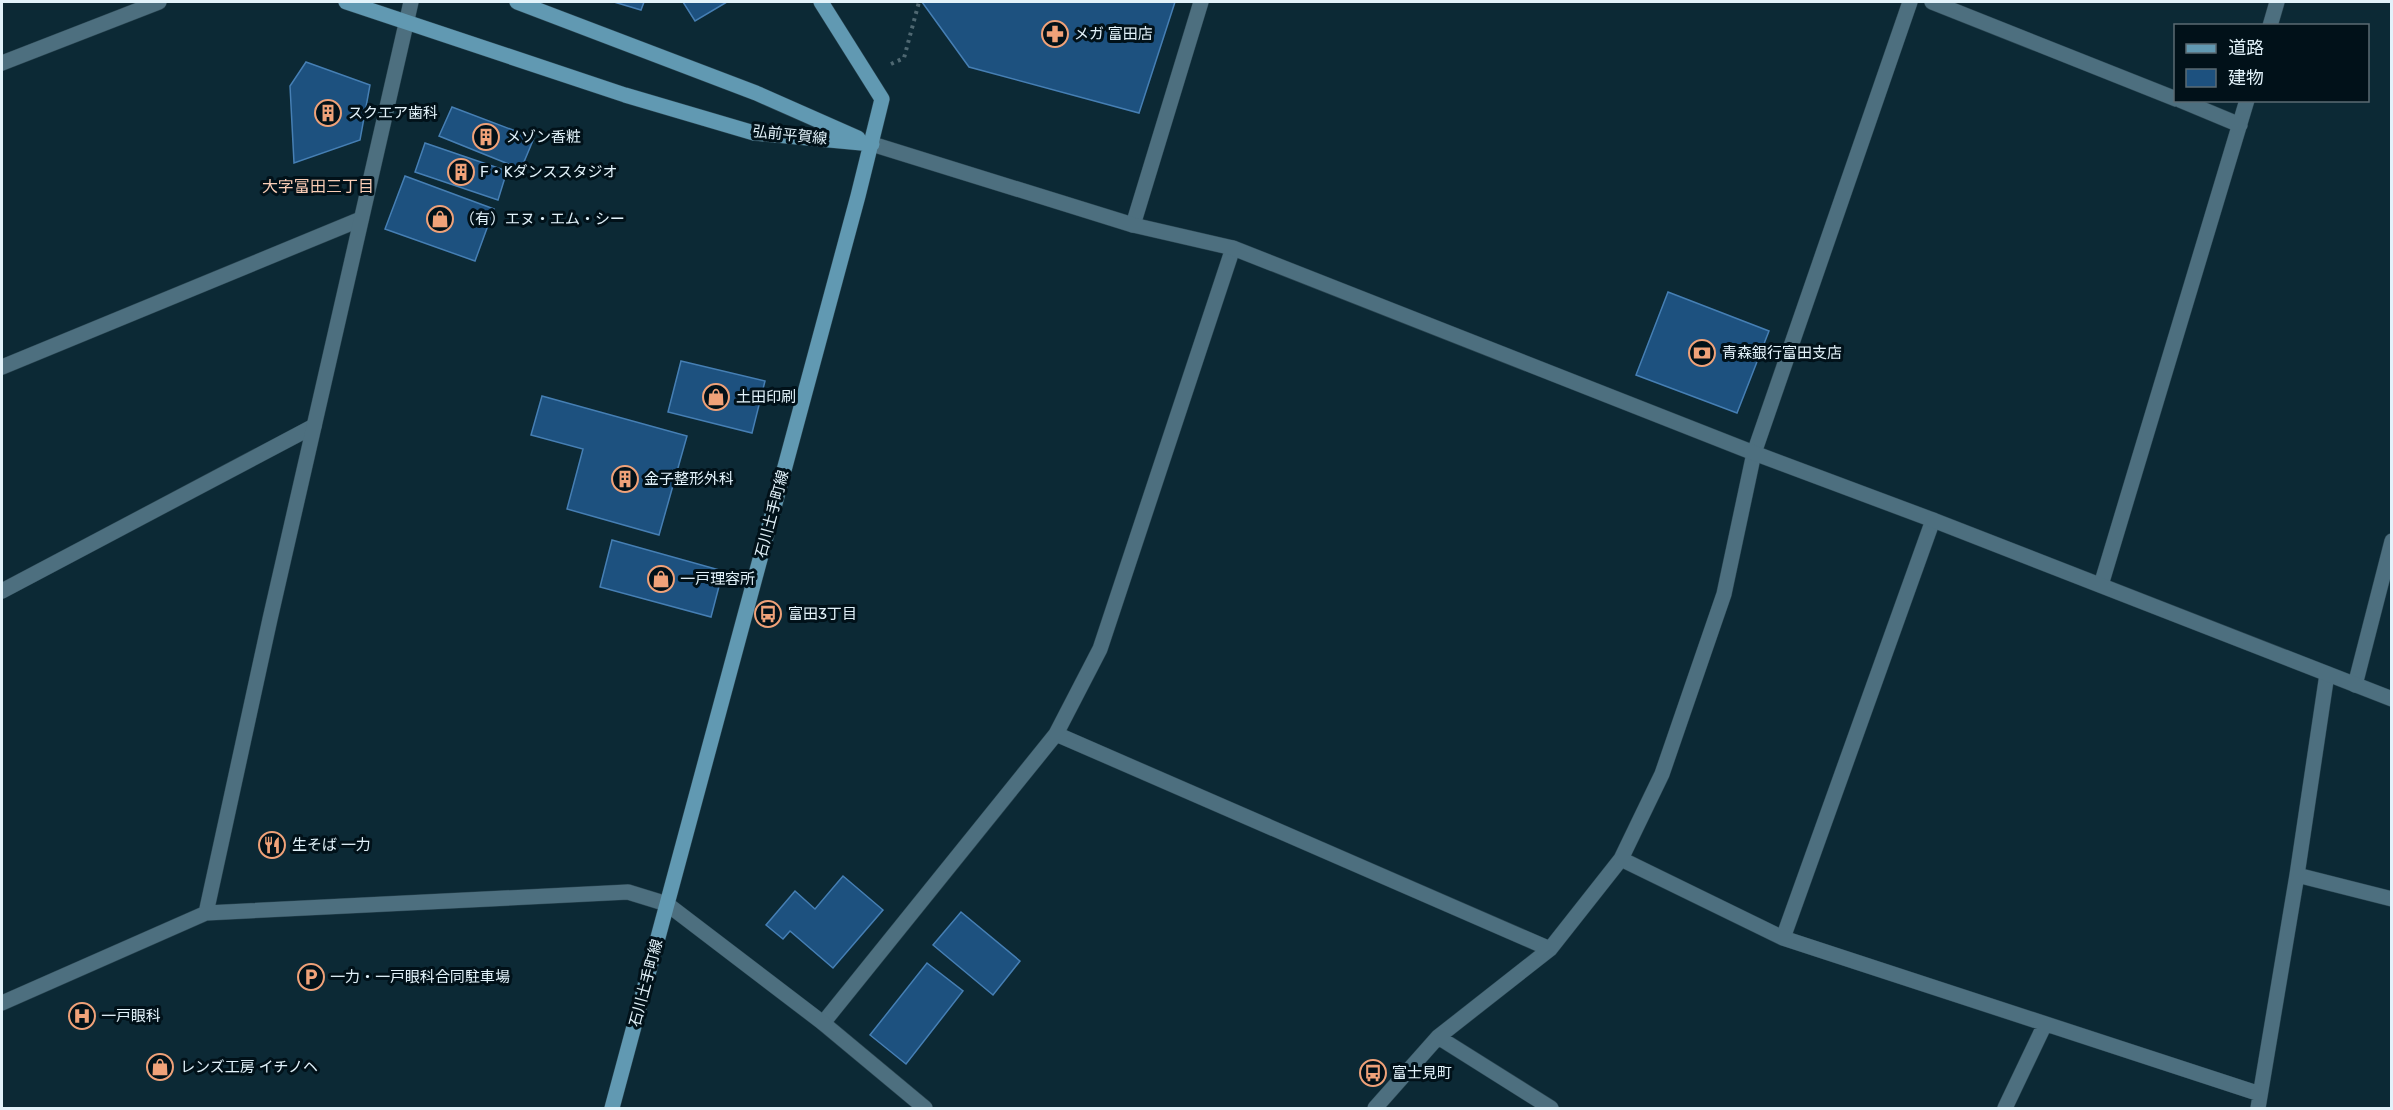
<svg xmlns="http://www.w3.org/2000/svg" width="2393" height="1110" viewBox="0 0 2393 1110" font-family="Rubik,'Noto Sans JP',sans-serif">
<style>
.building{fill:#1d517f;stroke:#467fb4;stroke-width:1.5}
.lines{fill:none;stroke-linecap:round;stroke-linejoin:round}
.minor-casing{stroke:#2a4551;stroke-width:16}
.tertiary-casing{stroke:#2a4551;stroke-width:16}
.secondary-casing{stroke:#2a4551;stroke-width:16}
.path{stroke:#4f6872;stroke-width:4;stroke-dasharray:3 4.5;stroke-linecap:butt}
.minor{stroke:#4d6f7f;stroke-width:15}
.tertiary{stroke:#4d6f7f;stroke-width:15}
.secondary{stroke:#6199b2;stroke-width:15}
.labels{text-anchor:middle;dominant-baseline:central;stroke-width:6;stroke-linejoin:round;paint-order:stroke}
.poi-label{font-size:15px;fill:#e2f2fa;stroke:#011119;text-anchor:start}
.street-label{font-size:15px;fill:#e2f2fa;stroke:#011119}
.neighbourhood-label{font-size:16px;fill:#fbceb7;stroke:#011119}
</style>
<rect width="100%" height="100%" fill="#0c2935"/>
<path class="building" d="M614,2H644L641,10Z
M683,2H727L695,21Z
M922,2H1175L1139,113L969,67Z
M306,62L370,85L360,140L294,163L290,86Z
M452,107L534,138L521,169L439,136Z
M425,143L507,171L498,200L415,172Z
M405,176L494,209L475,261L385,229Z
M1668,292L1769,331L1737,413L1636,375Z
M681,361L765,381L752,433L668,412Z
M542,396L687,436L659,535L567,509L583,449L531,435Z
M612,540L723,571L711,617L600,587Z
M843,876L883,910L833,968L790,931L783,939L766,925L795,891L815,909Z
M961,912L1020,961L993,995L933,945Z
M927,963L963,991L906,1064L870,1035Z"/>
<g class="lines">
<defs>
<path id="minor" d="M1932,2L2176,99
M2270,26L2277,2
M2,63L159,2
M2180,100L2240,125
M1133,225L1201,2
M2,367L361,219
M2101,585L2247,100
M2,591L314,426
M2355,685L2392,541
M1056,734L1550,949
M1621,859L1783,938L2260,1094
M2297,875L2392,899
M1783,938L1933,520
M823,1023L1056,734L1100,649L1233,248
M1438,1037L1551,1108
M1375,1108L1438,1037L1550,949L1621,859L1662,774L1724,594L1754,453L1910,2
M2005,1108L2045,1024
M2258,1108L2297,875L2327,674"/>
<path id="tertiary" d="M872,144L1133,225L1233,248L1754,453L1933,520L2392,699
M206,913L270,619L411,2
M2,1003L206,913L628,892L667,904L823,1023L925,1108"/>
<path id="secondary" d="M346,2L625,95L754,133L872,144
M517,2L756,93L858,138
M612,1108L858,196L882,99L821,2"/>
</defs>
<use href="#minor" class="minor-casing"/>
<use href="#tertiary" class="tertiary-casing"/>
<use href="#secondary" class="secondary-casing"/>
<path class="path" d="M891,64L904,58L919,2"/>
<use href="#minor" class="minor"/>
<use href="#tertiary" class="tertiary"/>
<use href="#secondary" class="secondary"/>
</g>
<defs>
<symbol id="pharmacy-ring" viewBox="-11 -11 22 22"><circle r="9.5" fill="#011119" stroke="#f0a279" stroke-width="1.5"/><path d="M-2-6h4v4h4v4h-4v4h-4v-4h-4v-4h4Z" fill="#f0a279"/></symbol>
<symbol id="building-ring" viewBox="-11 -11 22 22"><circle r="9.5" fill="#011119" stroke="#f0a279" stroke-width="1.5"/><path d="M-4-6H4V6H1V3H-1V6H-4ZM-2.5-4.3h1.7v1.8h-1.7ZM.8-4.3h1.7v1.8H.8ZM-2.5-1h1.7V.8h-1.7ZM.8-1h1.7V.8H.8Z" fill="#f0a279"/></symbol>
<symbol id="shop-ring" viewBox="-11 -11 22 22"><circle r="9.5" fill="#011119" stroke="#f0a279" stroke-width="1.5"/><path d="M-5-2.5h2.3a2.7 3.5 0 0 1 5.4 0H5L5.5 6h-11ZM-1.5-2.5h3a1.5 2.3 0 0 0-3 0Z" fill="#f0a279"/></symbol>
<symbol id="bank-ring" viewBox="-11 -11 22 22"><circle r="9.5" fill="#011119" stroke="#f0a279" stroke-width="1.5"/><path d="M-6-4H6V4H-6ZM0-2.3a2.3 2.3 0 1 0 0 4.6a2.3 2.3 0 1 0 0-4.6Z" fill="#f0a279"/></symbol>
<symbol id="bus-ring" viewBox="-11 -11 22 22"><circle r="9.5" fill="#011119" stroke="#f0a279" stroke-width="1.5"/><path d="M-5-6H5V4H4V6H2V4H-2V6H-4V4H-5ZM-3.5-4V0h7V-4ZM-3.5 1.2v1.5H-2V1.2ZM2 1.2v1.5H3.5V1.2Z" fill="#f0a279"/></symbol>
<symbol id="restaurant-ring" viewBox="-11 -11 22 22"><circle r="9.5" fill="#011119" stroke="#f0a279" stroke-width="1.5"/><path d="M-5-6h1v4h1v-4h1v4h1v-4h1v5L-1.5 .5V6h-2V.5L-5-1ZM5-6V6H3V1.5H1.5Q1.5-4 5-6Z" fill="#f0a279"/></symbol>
<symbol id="parking-ring" viewBox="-11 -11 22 22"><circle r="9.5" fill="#011119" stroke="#f0a279" stroke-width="1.5"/><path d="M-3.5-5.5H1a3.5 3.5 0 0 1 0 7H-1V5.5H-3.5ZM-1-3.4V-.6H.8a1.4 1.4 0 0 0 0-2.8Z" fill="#f0a279"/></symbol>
<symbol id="hospital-ring" viewBox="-11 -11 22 22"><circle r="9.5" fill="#011119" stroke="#f0a279" stroke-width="1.5"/><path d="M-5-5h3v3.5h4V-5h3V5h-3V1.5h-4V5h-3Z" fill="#f0a279"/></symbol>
</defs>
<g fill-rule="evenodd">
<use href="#pharmacy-ring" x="1040" y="19" width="30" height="30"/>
<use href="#building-ring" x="313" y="98" width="30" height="30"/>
<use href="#building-ring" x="471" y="122" width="30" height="30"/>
<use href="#building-ring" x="446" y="157" width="30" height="30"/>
<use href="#shop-ring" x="425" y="204" width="30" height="30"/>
<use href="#bank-ring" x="1687" y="338" width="30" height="30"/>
<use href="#shop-ring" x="701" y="382" width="30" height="30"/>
<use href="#building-ring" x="610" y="464" width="30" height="30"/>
<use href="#shop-ring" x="646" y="564" width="30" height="30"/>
<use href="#bus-ring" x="753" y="599" width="30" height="30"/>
<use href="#restaurant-ring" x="257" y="830" width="30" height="30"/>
<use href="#parking-ring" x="296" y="962" width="30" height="30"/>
<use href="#hospital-ring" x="67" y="1001" width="30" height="30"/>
<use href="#shop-ring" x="145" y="1052" width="30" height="30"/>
<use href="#bus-ring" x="1358" y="1058" width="30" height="30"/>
</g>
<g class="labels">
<g class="poi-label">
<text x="1074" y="34">メガ 富田店</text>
<text x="348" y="113">スクエア歯科</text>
<text x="506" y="137">メゾン香粧</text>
<text x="480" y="172">F・Kダンススタジオ</text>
<text x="460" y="219">（有）エヌ・エム・シー</text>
<text x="1722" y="353">青森銀行富田支店</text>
<text x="736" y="397">土田印刷</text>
<text x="644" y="479">金子整形外科</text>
<text x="680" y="579">一戸理容所</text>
<text x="788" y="614">富田3丁目</text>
<text x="292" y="845">生そば 一力</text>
<text x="330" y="977">一力・一戸眼科合同駐車場</text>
<text x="101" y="1016">一戸眼科</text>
<text x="180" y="1067">レンズ工房 イチノヘ</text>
<text x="1392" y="1073">富士見町</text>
</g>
<g class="street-label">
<text transform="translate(790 135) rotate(6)">弘前平賀線</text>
<text transform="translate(772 514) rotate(-75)">石川土手町線</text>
<text transform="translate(646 983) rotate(-75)">石川土手町線</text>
</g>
<g class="neighbourhood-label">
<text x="318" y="186">大字富田三丁目</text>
</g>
</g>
<rect width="2393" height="1110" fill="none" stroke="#e2f2fa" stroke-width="6"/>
<rect x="2174" y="24" width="195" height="78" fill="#011119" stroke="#5b6b73" stroke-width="1.5"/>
<rect x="2186" y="44" width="30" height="9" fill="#6199b2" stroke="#5b6b73" stroke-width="1.5"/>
<text x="2228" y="54" font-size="18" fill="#e2f2fa">道路</text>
<rect x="2186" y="69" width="30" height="18" fill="#1d517f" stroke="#5b6b73" stroke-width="1.5"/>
<text x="2228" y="84" font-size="18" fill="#e2f2fa">建物</text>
</svg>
